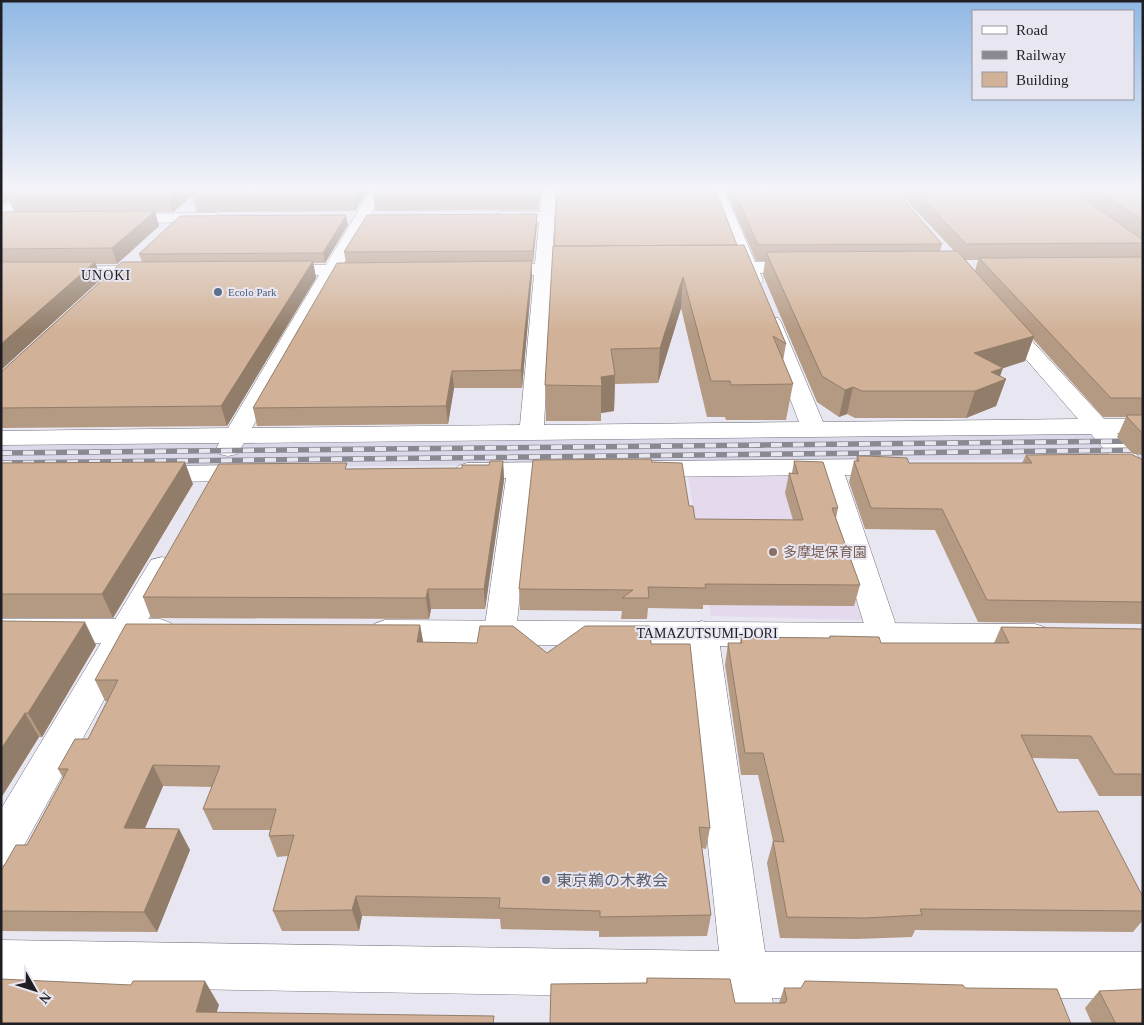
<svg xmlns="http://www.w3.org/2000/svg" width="1144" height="1025" viewBox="0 0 1144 1025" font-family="'Times New Roman','Noto Sans JP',serif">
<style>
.built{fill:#dbd8ea}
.education{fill:#e4d9ed}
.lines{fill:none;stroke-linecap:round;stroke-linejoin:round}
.street-casing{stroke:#73717b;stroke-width:1}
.primary-casing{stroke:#73717b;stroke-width:1}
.street{fill:#fff;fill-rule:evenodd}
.primary{fill:#fff;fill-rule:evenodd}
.rail-casing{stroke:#8a8991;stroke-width:5.5}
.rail{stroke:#e8e6f1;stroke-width:4;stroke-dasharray:11;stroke-linecap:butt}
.wall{fill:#b49983;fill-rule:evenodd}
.shaded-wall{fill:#927d6a}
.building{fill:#d1b298;stroke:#927d6a}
.service-dot{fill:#5c6f8a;stroke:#e8e6f1;stroke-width:2}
.education-dot{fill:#8d6e63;stroke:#e8e6f1;stroke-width:2}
.worship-dot{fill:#6b7280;stroke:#e8e6f1;stroke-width:2}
.labels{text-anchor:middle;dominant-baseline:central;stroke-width:4;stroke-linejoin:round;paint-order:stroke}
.far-service-label{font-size:11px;fill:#4e5e75;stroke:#e8e6f1;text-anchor:start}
.far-quarter-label{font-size:14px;letter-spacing:1px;fill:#1f1e22;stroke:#e8e6f1}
.education-label{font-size:14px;fill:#785e54;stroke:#e8e6f1;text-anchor:start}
.street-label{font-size:14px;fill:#1f1e22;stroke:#e8e6f1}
.near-worship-label{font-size:16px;fill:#5b616d;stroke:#e8e6f1;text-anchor:start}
</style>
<rect width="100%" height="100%" fill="#e8e6f1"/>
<path class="built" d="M1143,432V458L1,470V442Z"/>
<path class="education" d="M804,475L868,613L862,620L711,616L688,476Z"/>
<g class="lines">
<defs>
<path id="street" d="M30,189H46L1,218V206Z
M371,189H385L343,265L375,266L378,270L375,274L337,275L252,428L520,425L534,275H494L488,274L485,270L488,266L494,265L535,264L539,222H500L492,217L500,212H540L542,189H556L552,264L595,265L598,269L595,273L552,275L544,425L799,422L761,322L764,318H778L781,322L823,422L1078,419L997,326L994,322L997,318H1011L1104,419H1143V433H1117L1143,462V486L1134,484L1091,434L244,443L237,454L228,456L219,454L216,449L219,443L1,445V431L228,428L319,275H277L271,274L268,270L271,266L277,265H326Z
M710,189H724L755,262H801L807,263L810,267L807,271L760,273L763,280L760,284H748L742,273L711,272L708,268L711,264L738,263Z
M215,213L220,215L223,218L220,221L120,224L112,219L120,214Z
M149,266L155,267L158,271L155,275L1,277V267Z
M889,459L898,462L902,467L898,472L889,475H845L899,634L894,642L883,646L872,642L867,634L819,475L647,477L638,474L634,469L638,464L647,461Z
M569,462L578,465L582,470L578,475L532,478L516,632L511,640L500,644L489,640L484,632L506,478L467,479L458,476L454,471L458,466L467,463Z
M251,465L260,468L264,473L260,478L251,481L152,482L143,479L139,474L143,469L152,466Z
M162,557L173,560L177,567L16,860L1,866V809L151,560Z
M702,621L713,625L718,633L765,952H1143V998H772L777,1024H729L725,998L1,986V940L719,951L686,633L691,625Z"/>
<path id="primary" d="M1,619H160L171,623L176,631L171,639L160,643H1Z
M385,620L1035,624L1047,628L1051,636L1047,644L1035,648L385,644L374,640L369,632L374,624Z"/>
</defs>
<use href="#street" class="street-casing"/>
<use href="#primary" class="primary-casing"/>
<use href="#street" class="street"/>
<use href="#primary" class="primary"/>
<defs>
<path id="rail" d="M1,453L1143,441
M1,463L1143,450"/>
</defs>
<use href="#rail" class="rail-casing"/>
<use href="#rail" class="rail"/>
</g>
<path class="wall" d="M1,189H200L173,212H155L159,226L117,264H96L101,279L1,370V212H14L9,199L1,204Z
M202,189H369L355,211L197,212L193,197Z
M541,189L538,210L375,211L373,196Z
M725,189H894L942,244L940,251H954L896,189H1143V455L1133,454L1117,437L1118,435L1126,417H1103L1033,339L1025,361L1002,368L1000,376L1006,379L996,406L966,418H855L847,414L839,417L817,402L763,275L765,261H756ZM965,260H978L975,271Z
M537,214V224L533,262H532V276L522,388H454L448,424L257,426L253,408L346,263L344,252Z
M348,225L325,263H313L316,278L227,426L1,428V372L142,262L139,254Z
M737,245L786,344L783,361L793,384L786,420H726L725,417H707L681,308L658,383L615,384L614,411L601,413V421H546L545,385L554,246Z
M1026,455L1143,460V624L978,622L935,530L865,529L849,482L854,461H856L857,456L909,463H1022Z
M503,461L504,480L485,609H431L429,619L151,618L143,597L348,469L462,468L489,465Z
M794,461L838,508L836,518L860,585L854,606L703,605V609L648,608L647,619H621L622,611L520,610L519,589L652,462L689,506L695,519L793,520L785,493L789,473H792Z
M1,463L193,484L113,618H1Z
M1,621L96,645L42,737H39L1,798Z
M420,625L423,643L547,653L651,644L710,828L706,849L702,848L711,915L707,936L599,937V931L501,929L500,919L362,916L359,931H282L273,911L288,856L277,857L269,836L270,830H213L203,809L212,787L163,786L145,828L179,829L190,850L157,932L1,931V871L27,845L63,778L58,769L88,739L107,701H105L95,680Z
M1001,627L1143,629V796H1099L1078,759L1032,758L1058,812L1143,897V920L1133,932L915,930L912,937L856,939L780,938L767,863L773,841L758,775H741L725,665L728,643H740L741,637L829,638L830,636L881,643H994Z
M647,978L735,1003H779L784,988H965L550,1024L646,983Z
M1099,991L1143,1024H1092L1085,1008Z"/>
<path class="shaded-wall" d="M1,189H27L8,198L9,199L1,204Z
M180,189H200L173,212L169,197Z
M358,189H369L355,211L353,197Z
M539,189H541L538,210V196Z
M155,211L159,226L117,264L112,248Z
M537,214V224L533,262V251Z
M346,215L348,225L325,263L323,253Z
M313,261L316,278L227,426L221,406Z
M532,261V276L522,388L521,370Z
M95,262L101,279L1,370V344Z
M683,277L681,308L658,383L660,348Z
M1034,336L1025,361L995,371L1003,368L998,382L1006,379L996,406L966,418L975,391L974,353Z
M452,371L454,388L448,424L446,406Z
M615,375L614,411L601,413V377Z
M853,387L847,414L839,417L845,390Z
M503,461L504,480L485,609L484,589Z
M185,462L193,484L113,618L102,594Z
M428,589L431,609L429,619L426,598Z
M85,622L96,645L42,737L28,713Z
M420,625L424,646L417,642Z
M25,713L39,737L1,798V749Z
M153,765L163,786L136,849L124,828Z
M179,829L190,850L157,932L144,912Z
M356,896L362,916L359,931L352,910Z
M205,981L219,1005L213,1024L196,1012Z"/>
<path class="building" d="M23,189H180L169,197L8,198Z
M202,189H358L353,197H193Z
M378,189H539L538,196H373Z
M557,189H715L737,245L554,246Z
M733,189H894L942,244L758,245Z
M913,189H1071L1143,240V243L966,244Z
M1095,189H1143V220Z
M155,211L112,248L1,249V212Z
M537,214L533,251L344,252L367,215Z
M346,215L323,253L139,254L180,216Z
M744,245L786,344L773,336L793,384L731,385L730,381H711L683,277L660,348L611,349L615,375L601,377L602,386L545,385L553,246Z
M957,251L1034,336L974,353L1003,368L991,372L1006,379L975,391H862L853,387L845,390L822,376L766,252Z
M1143,257V398H1111L979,258Z
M313,261L221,406L1,408V372L122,262Z
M532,261L521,370L452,371L446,406L253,408L337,263Z
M1,262H95L1,344Z
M1127,415H1143V434L1127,417Z
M1131,454L1143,460V602L987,600L942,509L871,508L854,461H859L857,456H867L907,458L909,463H1032L1026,455Z
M651,459L652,462L682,463L689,506H693L695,519L803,520L789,473L798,474L794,461L823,462L838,508H832L860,585L705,584L706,588L648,587L649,598H622L633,590L519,589L533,460Z
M490,461H503L484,589H428L426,598L143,597L219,464L347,463L345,469L462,468V465H489Z
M185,462L102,594H1V463Z
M1,621L85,622L28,713H25L1,749Z
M126,624L420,625L417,642L477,643L480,626H513L547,653L585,626H650L651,644H690L710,828L699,827L711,915L600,917V911L499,908L500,898L356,896L352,910L273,911L294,835L269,836L276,809H203L220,766L153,765L124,828L179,829L144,912L1,911V871L16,845H27L68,769H58L75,739H88L118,680H95Z
M1001,627L1143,629V774H1114L1091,736L1021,735L1058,812L1098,811L1143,897V911L920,909L922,915L865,918L787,917L773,841L784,842L763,753H745L728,643H742L741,637L830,638V636L879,637L881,643H1009Z
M647,978L730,979L735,1003H785L787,1000L784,988H801L805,981L963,985L965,988L1057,989L1071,1024H550L551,984L647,983Z
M1,979L131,985L133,981H205L196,1012L494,1016L493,1024H1Z
M1143,989V1024H1116L1099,991Z"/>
<linearGradient id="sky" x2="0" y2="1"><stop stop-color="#90b8e4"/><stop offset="0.57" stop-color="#f5f4f9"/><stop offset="1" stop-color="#f5f4f9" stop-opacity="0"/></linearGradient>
<rect width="1144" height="332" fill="url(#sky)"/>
<circle class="service-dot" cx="218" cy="292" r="5"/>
<circle class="education-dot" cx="773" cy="552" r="5"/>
<circle class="worship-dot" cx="546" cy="880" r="5"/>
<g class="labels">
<g class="far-service-label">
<text x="228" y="292">Ecolo Park</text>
</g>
<g class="far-quarter-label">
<text x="106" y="275">UNOKI</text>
</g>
<g class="education-label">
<text x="783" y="552">多摩堤保育園</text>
</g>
<g class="street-label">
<text x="707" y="633">TAMAZUTSUMI-DORI</text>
</g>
<g class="near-worship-label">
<text x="556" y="880">東京鵜の木教会</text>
</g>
</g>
<rect width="1144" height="1025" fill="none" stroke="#1f1e22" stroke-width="5"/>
<rect x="972" y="10" width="162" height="90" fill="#e8e6f1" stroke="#98969e"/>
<rect x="982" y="26" width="25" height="8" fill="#ffffff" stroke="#98969e"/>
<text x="1016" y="35" font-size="15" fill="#1f1e22">Road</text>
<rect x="982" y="51" width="25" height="8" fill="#8a8991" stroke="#98969e"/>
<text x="1016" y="60" font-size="15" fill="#1f1e22">Railway</text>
<rect x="982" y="72" width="25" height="15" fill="#d1b298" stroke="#98969e"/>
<text x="1016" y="85" font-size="15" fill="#1f1e22">Building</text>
<g transform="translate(35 990) rotate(129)" stroke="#e8e6f1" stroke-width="4" paint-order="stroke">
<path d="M0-4L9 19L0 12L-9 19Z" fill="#1f1e22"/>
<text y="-8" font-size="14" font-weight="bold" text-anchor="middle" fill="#1f1e22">N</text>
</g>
</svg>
